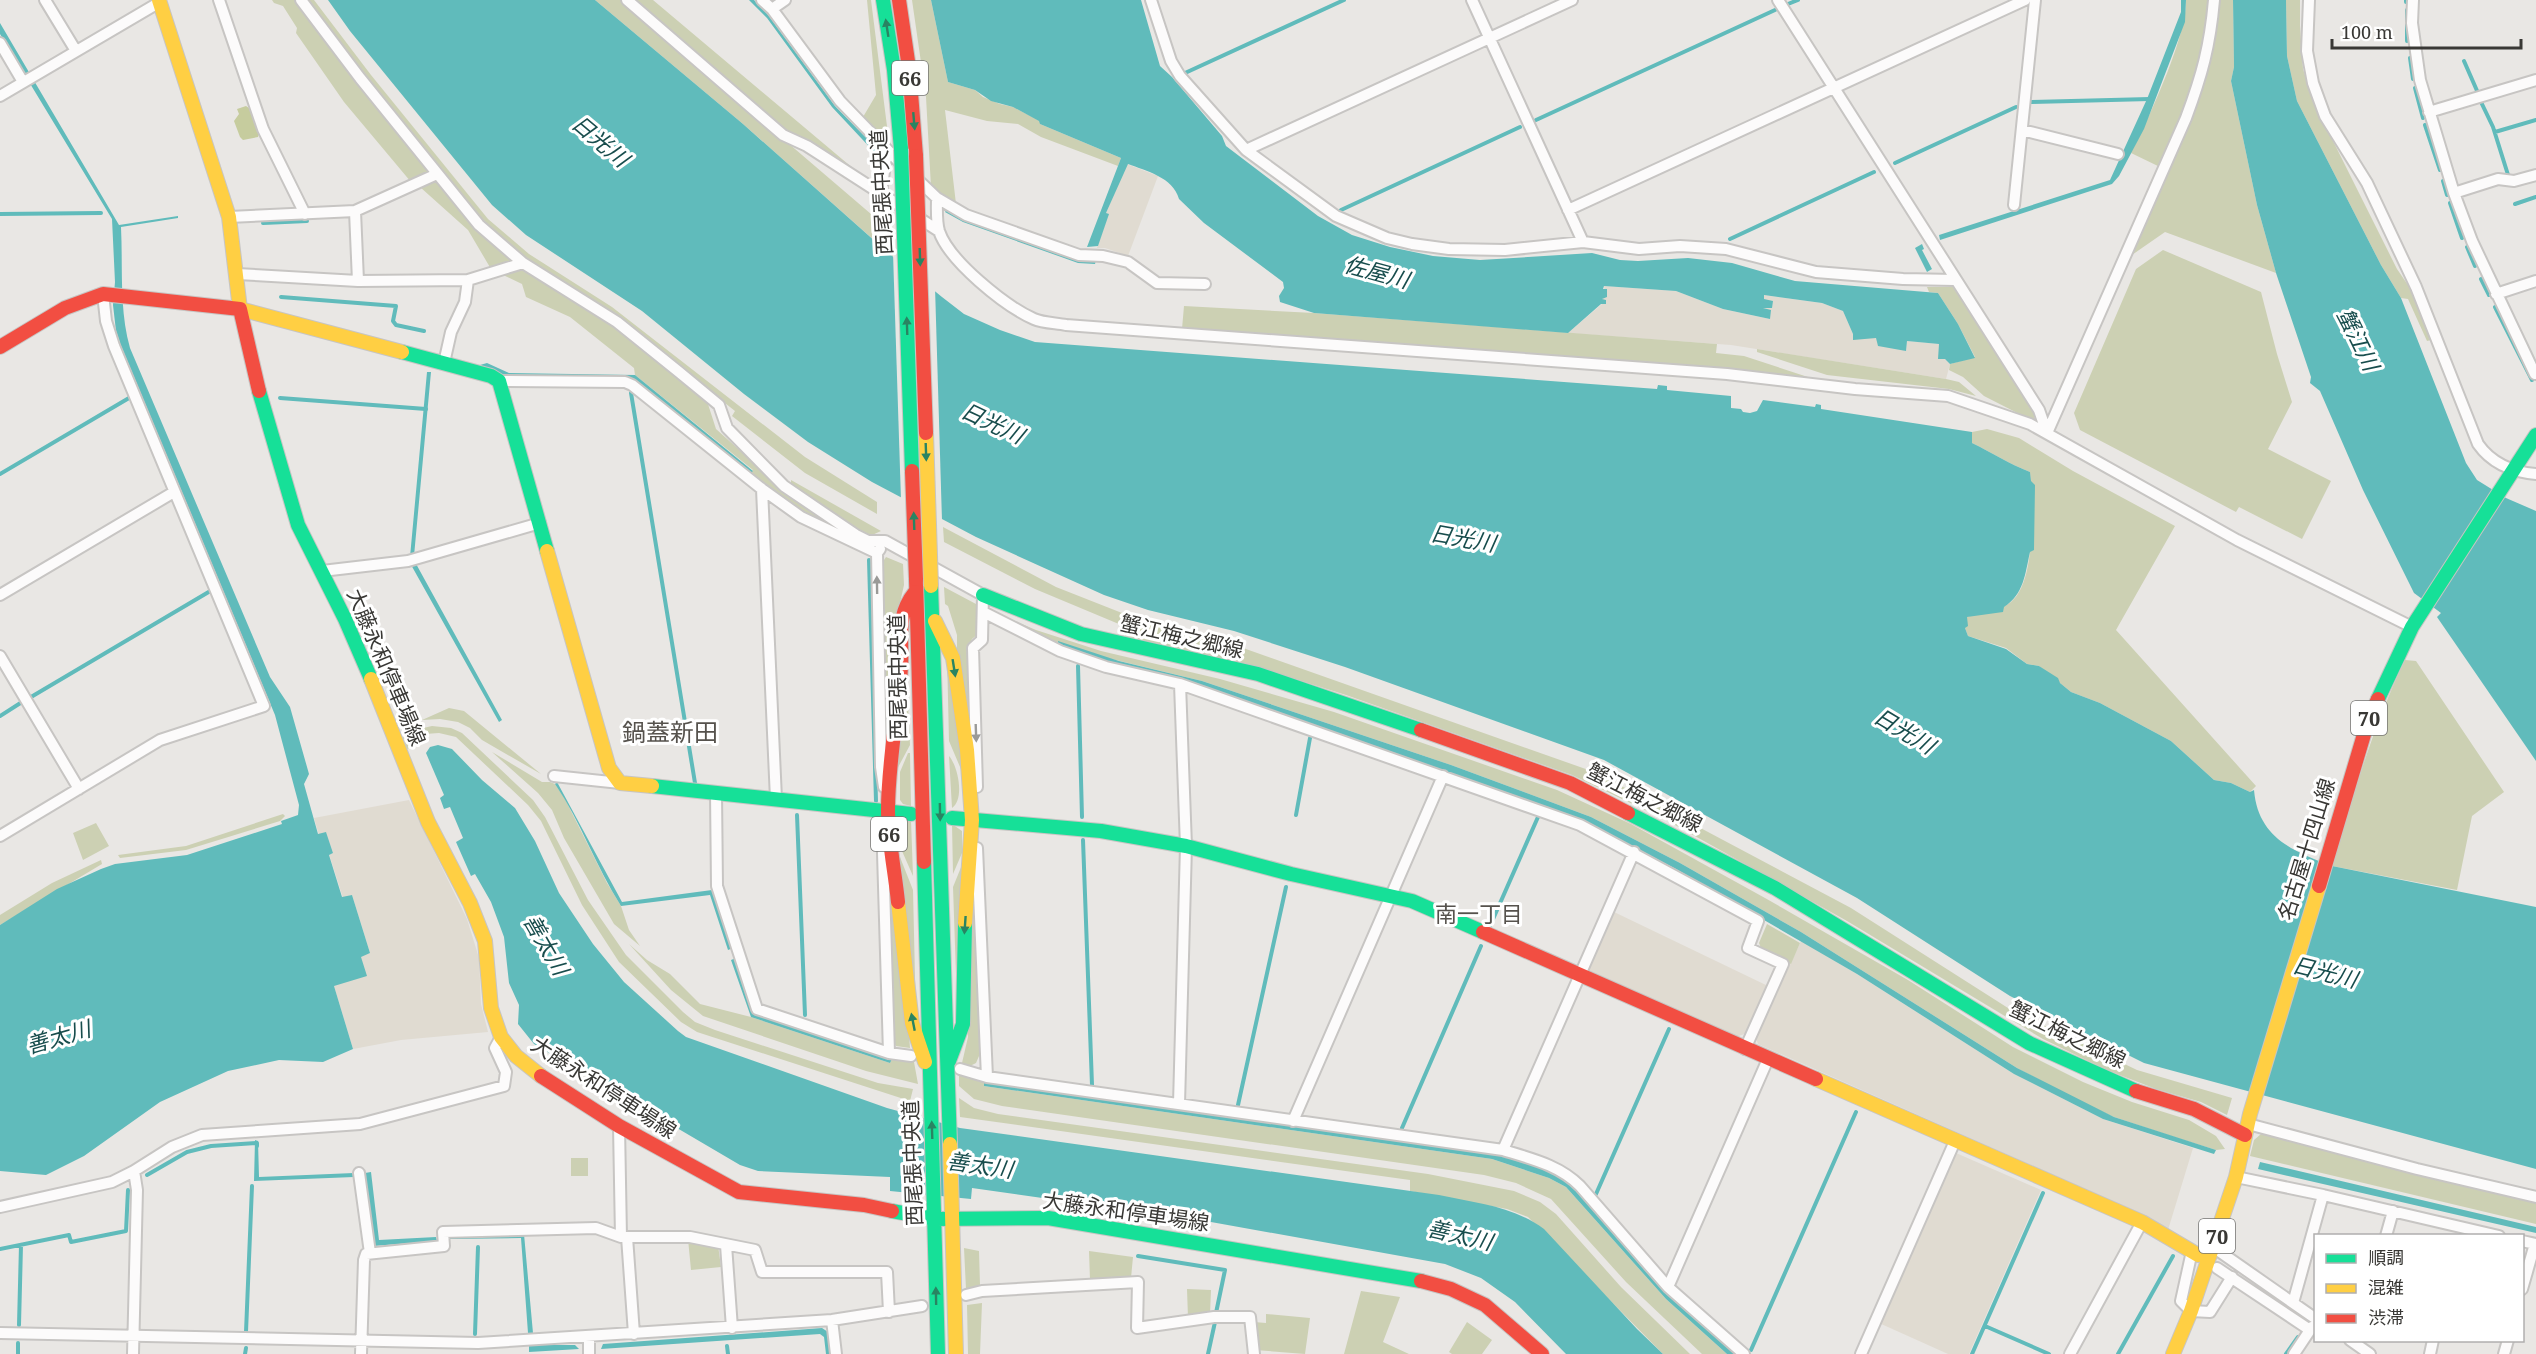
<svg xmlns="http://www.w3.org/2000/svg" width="2536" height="1354" viewBox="0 0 2536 1354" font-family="'Noto Serif','Noto Sans JP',serif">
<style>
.built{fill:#e0dbd1}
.green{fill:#ccd0b3}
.forest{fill:#c6cc9e}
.water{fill:#60bbbb}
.pier{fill:#e9e7e4}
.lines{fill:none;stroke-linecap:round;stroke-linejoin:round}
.stream{stroke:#60bbbb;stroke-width:4}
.street-casing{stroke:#c7c5c3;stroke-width:14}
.fast-casing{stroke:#c7c5c3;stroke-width:16}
.slow-casing{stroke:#c7c5c3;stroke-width:16}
.jam-casing{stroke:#c7c5c3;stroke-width:16}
.street{stroke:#fcfbfb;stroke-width:10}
.fast{stroke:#16e098;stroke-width:14}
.slow{stroke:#ffcf43;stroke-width:14}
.jam{stroke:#f24e42;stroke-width:14}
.fast-bridge-casing{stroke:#c7c5c3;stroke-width:16;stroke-linecap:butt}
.slow-bridge-casing{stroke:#c7c5c3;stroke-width:16;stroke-linecap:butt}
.jam-bridge-casing{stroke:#c7c5c3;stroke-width:16;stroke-linecap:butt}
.fast-bridge{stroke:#16e098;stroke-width:14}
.slow-bridge{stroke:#ffcf43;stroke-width:14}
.jam-bridge{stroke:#f24e42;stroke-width:14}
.oneway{fill:#298462}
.oneway2{fill:#9a9a98}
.labels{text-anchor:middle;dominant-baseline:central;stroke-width:6;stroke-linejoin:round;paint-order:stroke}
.shield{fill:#fff;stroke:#747472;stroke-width:1.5}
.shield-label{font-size:20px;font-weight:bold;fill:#393835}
.street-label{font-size:21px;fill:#393835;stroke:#fff}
.water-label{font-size:22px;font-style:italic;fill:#184d4d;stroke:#fff}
.neighbourhood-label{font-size:22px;fill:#56524d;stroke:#fff}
.quarter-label{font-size:24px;fill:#56524d;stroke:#fff}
</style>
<rect width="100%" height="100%" fill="#e9e7e4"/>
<path class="built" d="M1127,164L1158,176L1128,256L1105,248H1097L1108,215L1106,213Z
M1604,286L1676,291L1723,309L1770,319L1763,308L1764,295L1822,303L1843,311L1853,334L1876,338L1906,351L1907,341L1940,344L1945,359L1950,364L1946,379L1731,345L1568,333L1602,304L1603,297H1606Z
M409,800L467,919L479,958L481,1004L488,1032L401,1040L353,1049L334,986L360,956L370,953L352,895L343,898L329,854L333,853L326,833L319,835L314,818Z
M1612,911L1768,986L1747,1033L1736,1037L1589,970L1587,965Z
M1801,941L1857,974L2014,1074L2103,1119L2193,1148L2168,1230L2144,1215L1758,1044L1756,1038Z
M1956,1153L2041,1190L1969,1354H1948L1879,1323Z"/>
<path class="green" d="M272,0H297L430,173L411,182L344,102L296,33L297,28L283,6L274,3Z
M305,0H314L371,75L488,219L529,254L612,307L805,457L877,502V514L805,473L732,416L735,411L615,316L524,259L482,223Z
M595,0H621L892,232L893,257L743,124Z
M632,0H653L861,175L777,125Z
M867,0H871L889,142L863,117L876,95Z
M912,0H931L948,82L975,90L983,97L1000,104L1013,107L1040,121V124L1121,158L1118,166L1041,137L1018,124L987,121L945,110L956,204L931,187L926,97Z
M2186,0H2209L2206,38L2190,98L2160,167L2131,153C2148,120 2187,36 2186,0Z
M2218,0H2233L2234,67L2231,81L2257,205L2276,273L2165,232L2129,257C2164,179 2218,86 2218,0Z
M2286,0H2300V26L2303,69L2314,103L2397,269L2410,288L2431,340L2427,341L2408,299L2401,298L2381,265L2297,101L2287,56Z
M437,180L513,260V263L491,269L468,230L420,187Z
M2163,250L2261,292L2277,354L2292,402L2268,449L2331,481L2302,539L2239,507L2236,512L2080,430L2074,413L2136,269Z
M520,267L617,327L707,401L716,429L782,488L854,537L806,515L750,474L753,470L635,375L634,368L570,317L526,297L522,284L501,274Z
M1927,287H1953L2034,411L2035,422L1984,396L1963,377L1949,370L1950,364L1975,357L1958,324L1938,293L1929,292Z
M1184,306L1314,313L1717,344L1716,353L1744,356L1817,380L1182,329Z
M1757,349L1946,379L1959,382L1976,396L1949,389L1827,375L1757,352Z
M1987,429L2019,438L2073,471L2175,526L2116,630L2256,786L2250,792L2231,783L2214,780L2171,741L2100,703L2071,692L2039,666L2027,664L2006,648L1968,636L1965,628L1967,617C1980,612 1999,612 2011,602C2037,580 2032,505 2030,472C2009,464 1993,453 1972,443V432Z
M791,480L881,531L870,536L854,530L791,484Z
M943,527L1056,587L1122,613L1229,643L1597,773L1851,908L2008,1008L2137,1070L2232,1098L2227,1115L2201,1102L2156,1089L2107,1070L2043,1039L1847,921L1668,821L1572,775L1346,695L1257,667L1125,636L1126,627L1035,589L944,542Z
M886,557L903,564L904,585L895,625L897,663L886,753L882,563Z
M944,587L976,604L978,634L972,639L968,648L972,743L957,656V635L948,606L945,604Z
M994,612L1036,630L1101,651L1220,679L1334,712L1557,790L1631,824L1765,898L1908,980L2013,1047L2083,1082L2132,1102L2189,1120L2216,1136L2225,1149L2216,1150L2171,1136L2114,1117L2081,1102L2017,1068L1801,932L1680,863L1591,817L1451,765L1202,681L1058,646Z
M947,656L963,774L949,741Z
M2405,660L2416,661L2504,792L2472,816L2457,890L2332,866C2353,796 2373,726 2405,660Z
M906,663L910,745L895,773Z
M449,708L464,711L541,774L482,740L470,728L458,722L440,719L422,720Z
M432,726L451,728L462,733L533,800L545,817L588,900L626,955L683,1012L695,1022L715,1030L878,1083L913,1089L910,1101L697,1032L681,1022L619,962L582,905L541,821L528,805L456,737L439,733L425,734L416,739L412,747L407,749L403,738L406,732Z
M492,752L542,782H550L555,784L565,799L607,883L621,906L629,930L640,946L614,924L564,838L552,810L538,793Z
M908,753H910L911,806L903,804L900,800V772Z
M949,756C958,766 965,799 952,808Z
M283,814L285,816L280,821L186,850L120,858L118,855L186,846Z
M905,820H911L913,876L902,851L901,824Z
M96,823L109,846L83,860L73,833Z
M952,824L962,831V853L953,874Z
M898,852L913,890L916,1021Z
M966,855L956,975L953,887Z
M101,860L102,864L0,925V915L52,883Z
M890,889L905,982L910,1048L896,1046L893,1042Z
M973,889L982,1049L976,1063L970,1066L962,1063L968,1037V948Z
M1767,924L1800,943L1791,964L1761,948L1759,943Z
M629,944L647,960L670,974L700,1004L751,1017L890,1063L892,1059L914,1062L918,1084L866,1071L703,1016L671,990Z
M959,1072L984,1082V1086L1492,1159L1549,1178L1566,1187L1666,1299L1727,1354H1702L1626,1282L1551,1199L1516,1183L1484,1175L1002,1106L974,1099L959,1086Z
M959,1098L974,1108L998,1114L1428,1174L1514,1191L1540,1202L1556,1214L1621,1287L1690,1354H1663L1528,1217L1507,1209L1410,1191V1180L960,1117Z
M2261,1134L2536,1201V1224L2250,1156L2254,1140Z
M571,1158H588V1176H571Z
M688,1239L718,1245L721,1267L691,1270Z
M964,1248L979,1251L980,1285L966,1289Z
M1089,1251L1133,1257L1131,1278L1090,1280Z
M1187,1289L1211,1290L1210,1314L1188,1318Z
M1361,1291L1400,1297L1383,1342L1409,1354H1344Z
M982,1303L980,1354H968L967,1305Z
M1266,1314L1310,1318L1305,1354L1255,1350L1254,1322L1266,1323Z
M1467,1322L1492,1340L1482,1354H1452L1449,1352Z"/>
<path class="forest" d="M246,106L249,108L259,134L258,137L243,140L240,137L234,121L239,114L237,109Z"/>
<path class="water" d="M328,0H595L743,124L886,251L942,297L964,314L1000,330L1035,342L1657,389L1658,385L1667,386V390L1731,396V408L1741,409L1743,412L1750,413L1757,411L1763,400L1815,407L1816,404L1821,405V409L1972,432V443C1993,453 2009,464 2030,472L2031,481L2035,485L2034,550L2030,552C2025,574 2024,594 2004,607L2003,612L1967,617L1968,626L1965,628L1968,636L2006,649L2027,664L2039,666L2058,678L2060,683L2071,692L2100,703L2171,741L2214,780L2231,783L2250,792L2254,790C2258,837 2292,851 2332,866L2536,907V1169L2144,1063L2010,996L1857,898L1604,760L1345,667L1234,631L1148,610L1104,595L976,537L872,482L808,442L744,394L642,311L526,235L492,205L350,31Z
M749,0H754L769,16L835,106L878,150L876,154L832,107L767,18Z
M931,0H1141L1160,66L1172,77L1222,136L1226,146L1318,216L1352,235L1390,247L1433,256L1480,260L1592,253L1620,260L1638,261L1688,258L1732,263L1795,281L1938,293L1958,324L1975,358L1950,364L1945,359H1938L1939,344L1907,341L1906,351L1878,346L1876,338L1853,340V334L1843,311L1822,303L1764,295V299L1773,301L1772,308H1763L1771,310L1770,319L1723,309L1676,291L1604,286L1603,289H1607V297L1602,299L1606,300V304H1601L1568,333L1314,313L1280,302L1279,296L1284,288L1283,282L1204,223L1179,199C1173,177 1146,171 1128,164L1106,213L1109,214L1098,246L1087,247L1121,158L1040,124L1039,121L1013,107L991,101L975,90L948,82Z
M2181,0H2186L2185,22L2144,129L2119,176L2112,184L1940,240L1939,235L2110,180L2147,99L2181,12Z
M2233,0H2286L2287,56L2297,101L2381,265L2401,298L2466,463L2477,480L2506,498L2536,511V761L2437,617L2441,613L2414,593L2363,490L2320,391L2310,383L2311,377L2276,273L2257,205L2231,81L2234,67Z
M0,23L119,225L178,216V218L121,227C123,268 119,309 130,348L270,677L290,707L309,774L304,784L318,834L326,832L333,853L329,855L342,897L352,895L370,953L361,957L367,976L334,986L353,1049L323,1062L279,1060L228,1071L160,1102L84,1156L46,1175L0,1171V925L57,889L101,869L115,864L187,855L282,824L281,821L298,815L299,805L275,715L121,346L116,331L113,305L115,282L112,219L0,34Z
M947,209L1096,260L1095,264L1078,263L963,222L945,212Z
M1922,244L1924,249L1922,250L1932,269L1927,272L1915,248Z
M487,363L509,373L635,375L753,471L751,473L628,378L503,375L480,365Z
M427,372H431L414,556L410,557Z
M415,562L502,720L499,722L410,563Z
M1058,641L1119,661L1202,681L1451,765L1591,817L1680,863L1801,932L2017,1068L2114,1117L2216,1150L2214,1154L2103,1119L2014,1074L1857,974L1676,869L1587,823L1445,771L1249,703L1095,659L1058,646Z
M438,745L452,749L482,780L515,808L535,841L559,893L593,944L624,982L678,1031L686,1037L887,1108L960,1128L1439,1195C1476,1203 1513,1206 1544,1229L1637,1329L1663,1354H1566L1515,1302L1481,1278L1445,1264L1211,1222L972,1188L971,1199L890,1191V1177L758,1171L740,1165L534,1044L518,1024L519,1005L509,983L504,937L491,902L475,874L471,876L456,842L463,838L450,807L444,809L440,798L444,795L426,753L430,747Z
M557,782L622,902L712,890L733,948L728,950L710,895L621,906C596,867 581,822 555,784Z
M736,958L754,1014L892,1059L890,1063L751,1017L731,960Z
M984,1082L1500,1155L1539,1167L1568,1181L1736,1354H1727L1666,1299L1566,1187L1549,1178L1492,1159L984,1086Z
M255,1140L258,1141L259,1177L354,1173V1177L254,1181Z
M2260,1162L2536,1227V1233L2258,1169Z
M371,1172L379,1240L436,1237L437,1241L373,1246L365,1173Z
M524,1234L533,1333H528L521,1238L450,1239L449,1236Z
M822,1328L828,1332L831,1354H826L824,1337L820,1334L601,1349L603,1344Z
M535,1345H575L579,1349L529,1352V1346Z"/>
<path class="pier" d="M893,253L935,287L942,521L901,500Z"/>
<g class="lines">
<path class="stream" d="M2406,0V2
M1788,4L1798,0
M2407,10V41
M2410,58L2413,79
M2464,61L2478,93
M1185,73L1344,0
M2415,88L2423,118
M2030,102L2150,99
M2481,102L2493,127L2509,178
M1536,120L1775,10
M2425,125L2440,170
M2495,132L2536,120
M1895,163L2016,107
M2443,181L2447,195
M2450,203L2462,238
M2515,204L2536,197
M1341,210L1520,127
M0,214L101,213
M263,223L307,221
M1730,239L1874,172
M2467,247L2475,266
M2481,279L2489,295
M281,297L396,306L393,321L396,325L424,331
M2495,307L2532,380
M631,393L695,783
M280,398L426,409
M0,474L129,398
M869,560L876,801
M1078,666L1082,817
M31,697L212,590
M0,716L22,702
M797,815L805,1015
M1296,815L1310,738
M1083,840L1092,1085
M1490,926L1538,817
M1238,1105L1286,887
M1402,1128L1481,946
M147,1175L187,1152L211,1146L257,1143V1146
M1596,1194L1669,1029
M0,1249L69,1235L71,1242L126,1231L128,1190
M1138,1256L1225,1270L1216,1313
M19,1325L21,1245
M1985,1326L2049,1354
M246,1332L252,1186
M475,1334L478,1247
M727,1346L728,1354
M1751,1350L1856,1112
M18,1354V1343
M245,1354L246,1348
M1208,1354L1215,1322
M1972,1354L2043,1193
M2118,1354L2173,1256
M2286,1354L2298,1337"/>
<defs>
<path id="street" d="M45,0L76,51
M219,0L263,129L305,214
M301,0L360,78L479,225L523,263L617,322L679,372L719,405L727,428L784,486L856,535L868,541H885L983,595L982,640L973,648L977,787
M627,0L783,135L807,146L939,231
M762,0L772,9L840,101L903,166
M1151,0L1171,61L1180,76L1246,150L1336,216L1387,238L1412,244L1449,249L1505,250L1583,242L1639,249L1680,246L1726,249L1816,272L1903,279L1955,280
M1472,0L1583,242
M1778,0L2039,410L2047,433
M2309,0L2307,51L2313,83L2325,116L2367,183L2416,287L2478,444C2492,464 2512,472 2536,474
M2413,0L2412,23L2420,80L2454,193L2472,241L2535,374
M772,9L785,0
M0,43L23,82
M0,96L160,2
M2429,112L2536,80
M2022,130L2118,154
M1246,150L1572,0
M917,179L937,198L966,215L1079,255L1103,256L1128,262L1157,283L1205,284
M881,193L887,150
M2454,193L2498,179L2514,181L2536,175
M937,198C937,208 936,221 939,231C949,261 1005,306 1034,319C1043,323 1056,323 1066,325L1727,374L1855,389L1948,396L2030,424L2237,540L2412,627
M2014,205L2035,0
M1568,210L2025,0
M355,211L358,281
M229,217L355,211L437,174
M237,274L358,281L468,280L523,263
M2496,294L2536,281
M444,363L451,332L465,302L468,280
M499,381L625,382L632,385L762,489L801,517L877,553
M2047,433L2186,118C2202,75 2210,46 2214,0
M762,489L776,799
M880,549L877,553L881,767L884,787
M322,571L408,561L540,523
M0,595L174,492
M983,612L1060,651L1106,667L1180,684L1580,825L1758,921L1748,948L1783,964L1745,1049
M0,656L79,789
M554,776L620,783
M716,793L717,886L757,1009L889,1053L911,1056
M0,836L160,740L264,706L114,346L106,321L103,294
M888,838L883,853L889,1053
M977,848L987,1077L1503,1150C1532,1159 1559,1165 1580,1186L1668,1287L1744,1354
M960,1069L987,1077
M1179,1104L1186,846L1180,684
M1293,1121L1443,776
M2248,1124L2417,1169L2536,1197
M619,1126L621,1237
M1503,1150L1634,852
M359,1173L370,1253
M2236,1177L2323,1195
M0,1207L112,1182L134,1171
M2386,1236L2393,1211
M627,1237L634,1334
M2522,1241L2536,1244
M726,1245L732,1328
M2213,1247L2316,1319
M2192,1251L2181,1301L2191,1311L2210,1312L2232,1277
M2217,1268L2310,1330
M1668,1287L1768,1059
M2522,1289L2535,1244
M966,1295L982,1291L1138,1282L1137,1328L1214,1317H1250L1254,1354
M2293,1303L2323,1195L2499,1236
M832,1320L836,1354
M0,1333L478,1343L832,1320L922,1306
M2350,1340L2370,1354
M133,1354L137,1190L134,1171L172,1147L202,1135L360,1124L504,1086L506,1072L495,1048L501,1037
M361,1354L364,1260L366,1254L444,1246L443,1232L596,1228L621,1237H690L755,1250L762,1272H887L889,1312
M589,1354V1337
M1861,1354L1955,1141
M2070,1354L2142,1222
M2294,1354L2312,1327
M2430,1354L2433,1340
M2504,1354L2508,1340"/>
<path id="fast" d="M883,0L894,70L901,149
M402,352L491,376L499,381L547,551
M259,391L298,525L345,619L371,679
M931,586L950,1144
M983,595L1081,634L1258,674L1421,730
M2378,699L2412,627L2536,435
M652,786L911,814
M1628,813L1775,888L2029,1043L2136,1091
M952,818L1101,831L1186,846L1291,874L1412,901L1483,932
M924,862L938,1354
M949,1061L963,1024L965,923
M892,1211L935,1219L1048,1218L1421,1281"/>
<path id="slow" d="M159,0L229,217L240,309L402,352
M547,551L609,768L620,783L652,786
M935,621L953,658L967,750L972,820L965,923
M371,679L428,822L470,903L485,941L491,1008L501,1037L516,1056L541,1076
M898,902L912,1023L925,1062
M1816,1079L2142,1222L2198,1255
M950,1144L956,1354
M2173,1354L2191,1311L2236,1177L2250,1114L2319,886"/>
<path id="jam" d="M899,0L909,68L916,156
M0,347L65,308L103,294L240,309L259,391
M916,579L924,862
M1421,730L1570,783L1628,813
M2319,886L2368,721L2378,699
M898,902C895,872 888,840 888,810C888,762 898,715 901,667C903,638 895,617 915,592
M1483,932L1816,1079
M541,1076L619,1126L739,1192L864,1205L892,1211
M2136,1091L2194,1109L2245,1135
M1421,1281L1451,1289L1485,1305L1542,1354"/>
</defs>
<use href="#street" class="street-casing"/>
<use href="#fast" class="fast-casing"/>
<use href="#slow" class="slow-casing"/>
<use href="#jam" class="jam-casing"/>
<use href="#street" class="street"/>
<use href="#fast" class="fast"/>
<use href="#slow" class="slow"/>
<use href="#jam" class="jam"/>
<defs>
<path id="fast-bridge" d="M901,149L912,471"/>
<path id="slow-bridge" d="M926,433L931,586"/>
<path id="jam-bridge" d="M916,156L926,433
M912,471L916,579"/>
</defs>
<use href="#fast-bridge" class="fast-bridge-casing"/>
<use href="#slow-bridge" class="slow-bridge-casing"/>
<use href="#jam-bridge" class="jam-bridge-casing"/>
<use href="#fast-bridge" class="fast-bridge"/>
<use href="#slow-bridge" class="slow-bridge"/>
<use href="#jam-bridge" class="jam-bridge"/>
</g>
<defs><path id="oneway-solid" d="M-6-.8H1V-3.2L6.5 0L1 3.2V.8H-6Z" transform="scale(1.5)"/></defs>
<g class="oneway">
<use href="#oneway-solid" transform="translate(887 28) rotate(-99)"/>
<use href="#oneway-solid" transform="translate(914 121) rotate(85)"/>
<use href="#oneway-solid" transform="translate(920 257) rotate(88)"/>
<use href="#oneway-solid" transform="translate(907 326) rotate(-92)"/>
<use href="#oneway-solid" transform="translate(926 452) rotate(88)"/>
<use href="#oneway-solid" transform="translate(914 521) rotate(-92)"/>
<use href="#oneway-solid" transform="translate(954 668) rotate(81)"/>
<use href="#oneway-solid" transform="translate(940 812) rotate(89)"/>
<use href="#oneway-solid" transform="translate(965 925) rotate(94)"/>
<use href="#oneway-solid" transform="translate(913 1022) rotate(-101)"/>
<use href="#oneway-solid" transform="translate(932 1130) rotate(-92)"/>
<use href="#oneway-solid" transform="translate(936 1296) rotate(-91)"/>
</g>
<g class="oneway2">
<use href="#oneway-solid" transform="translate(877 585) rotate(-91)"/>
<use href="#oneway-solid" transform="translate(976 733) rotate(88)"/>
</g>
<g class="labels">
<g class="shield">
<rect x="892" y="61" width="36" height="34" rx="4.5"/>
<rect x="2351" y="701" width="36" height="34" rx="4.5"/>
<rect x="871" y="817" width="36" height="34" rx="4.5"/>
<rect x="2199" y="1219" width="36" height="34" rx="4.5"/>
</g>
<g class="shield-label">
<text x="910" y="78">66</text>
<text x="2369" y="718">70</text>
<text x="889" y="834">66</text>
<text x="2217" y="1236">70</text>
</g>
<g class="street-label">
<text transform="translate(881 192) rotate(-93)">西尾張中央道</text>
<text transform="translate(1182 636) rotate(13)">蟹江梅之郷線</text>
<text transform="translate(387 667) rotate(67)">大藤永和停車場線</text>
<text transform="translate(897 677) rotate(-91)">西尾張中央道</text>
<text transform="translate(1645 797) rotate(27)">蟹江梅之郷線</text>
<text transform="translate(2306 849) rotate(-73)">名古屋十四山線</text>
<text transform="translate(2068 1034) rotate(26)">蟹江梅之郷線</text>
<text transform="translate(604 1087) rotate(33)">大藤永和停車場線</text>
<text transform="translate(912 1163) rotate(-92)">西尾張中央道</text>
<text transform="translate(1126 1211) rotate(8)">大藤永和停車場線</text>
</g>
<g class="water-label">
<text transform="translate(601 140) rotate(40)">日光川</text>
<text transform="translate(1377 271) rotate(15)">佐屋川</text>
<text transform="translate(2359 339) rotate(64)">蟹江川</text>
<text transform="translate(993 422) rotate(25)">日光川</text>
<text transform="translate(1463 537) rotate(10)">日光川</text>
<text transform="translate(1905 730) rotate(31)">日光川</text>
<text transform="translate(547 944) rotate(60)">善太川</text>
<text transform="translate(2325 971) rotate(14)">日光川</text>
<text transform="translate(58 1036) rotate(-16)">善太川</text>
<text transform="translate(980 1164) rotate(8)">善太川</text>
<text transform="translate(1460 1234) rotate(13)">善太川</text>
</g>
<g class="neighbourhood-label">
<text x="1479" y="913">南一丁目</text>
</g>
<g class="quarter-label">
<text x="670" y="731">鍋蓋新田</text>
</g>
</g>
<rect x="2314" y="1234" width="210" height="108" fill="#ffffff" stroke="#b0afae" stroke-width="1.5"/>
<rect x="2326" y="1254" width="30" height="9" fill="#16e098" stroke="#b0afae" stroke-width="1.5"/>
<text x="2368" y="1264" font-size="18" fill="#393835">順調</text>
<rect x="2326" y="1284" width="30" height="9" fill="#ffcf43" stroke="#b0afae" stroke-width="1.5"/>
<text x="2368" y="1294" font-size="18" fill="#393835">混雑</text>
<rect x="2326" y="1314" width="30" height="9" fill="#f24e42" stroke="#b0afae" stroke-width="1.5"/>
<text x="2368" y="1324" font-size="18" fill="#393835">渋滞</text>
<path d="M2332 39v9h189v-9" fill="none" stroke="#393835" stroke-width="3"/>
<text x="2341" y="39" font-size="18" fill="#393835" stroke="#ffffff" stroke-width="4.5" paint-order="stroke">100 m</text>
</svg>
